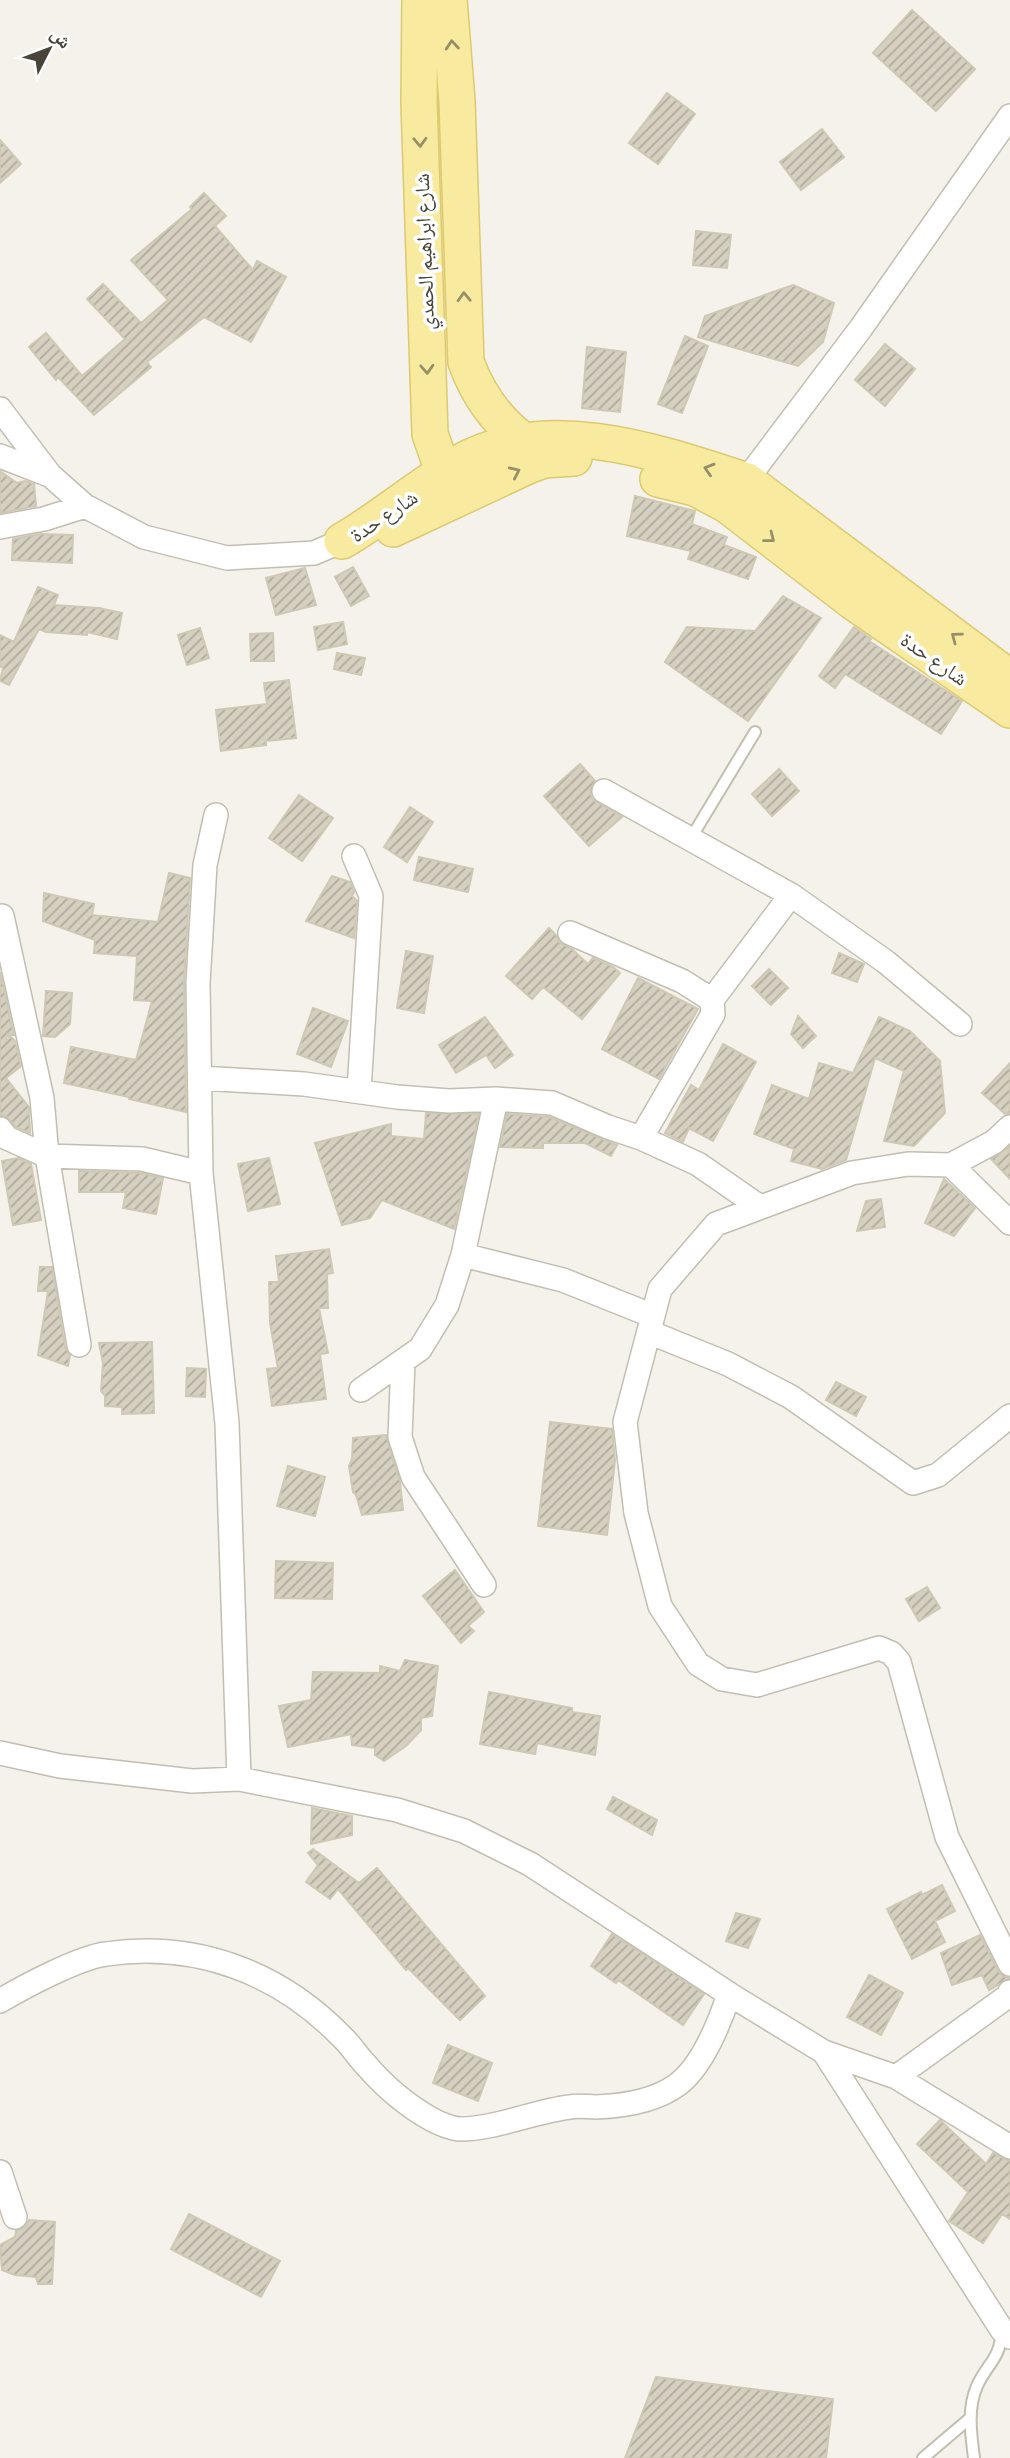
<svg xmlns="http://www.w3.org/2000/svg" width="1010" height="2458" viewBox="0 0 1010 2458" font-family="Barlow,'Noto Naskh Arabic',sans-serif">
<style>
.building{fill:url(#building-hatch);stroke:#cfc8b4;stroke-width:2}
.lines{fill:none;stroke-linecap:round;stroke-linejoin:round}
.lane-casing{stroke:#c2beb0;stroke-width:14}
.street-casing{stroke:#c2beb0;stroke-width:26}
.primary-casing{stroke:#ddca70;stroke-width:38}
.lane{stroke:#fff;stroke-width:10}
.street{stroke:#fff;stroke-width:23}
.primary{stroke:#f8ea9f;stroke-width:35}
.oneway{stroke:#978f67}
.labels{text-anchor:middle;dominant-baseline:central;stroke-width:7;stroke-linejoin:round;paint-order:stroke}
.street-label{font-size:21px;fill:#484439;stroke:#fff}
</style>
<defs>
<pattern id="building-hatch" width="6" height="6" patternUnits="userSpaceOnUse" patternTransform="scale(1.75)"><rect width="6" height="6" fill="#d5d0c0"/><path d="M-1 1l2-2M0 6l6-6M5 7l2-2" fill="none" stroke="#afaa9d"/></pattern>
</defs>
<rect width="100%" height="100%" fill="#f4f2ea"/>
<path class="building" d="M912,10L975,69L936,111L873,53Z
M667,93L695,114L658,164L629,143Z
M822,129L844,157L801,190L780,162Z
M0,140L21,164L0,183Z
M204,193L226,216L215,226L253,270L257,261L286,277L251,342L204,317L147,362L151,367L94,415L58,377L56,380L29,347L46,333L82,376L125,339L87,299L103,284L141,323L168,300L131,260L192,209L190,207Z
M696,231L731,235L727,268L693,265Z
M793,285L834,303L823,342L798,366L698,337L705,316Z
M685,336L708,346L682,413L658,404Z
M885,344L915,369L885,406L855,380Z
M587,347L626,352L620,412L582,408Z
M0,471L17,483L25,481L34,484L36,506L0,513Z
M635,496L695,511L692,524L727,537L724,545L756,557L748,579L688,559L691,551L627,536Z
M40,534L73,535L72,563L12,560L13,539Z
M353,567L369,596L351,606L335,577Z
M305,568L316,605L276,615L266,578Z
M38,587L58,595L54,605L99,608L122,613L117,639L87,632V635L46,632L39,629L9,685L0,681L3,668L0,666V635L14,642Z
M783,596L821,618L748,721L665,662L687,627L755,631Z
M343,622L347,644L318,650L314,627Z
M854,627L871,639L869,641L962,701L941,734L845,674L835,688L819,676Z
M200,628L209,658L187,665L178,635Z
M273,633L274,661H251L250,634Z
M337,653L365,658L361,675L334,669Z
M289,680L296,738L266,741V745L221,751L216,710L267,704L264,683Z
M580,764L595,781L590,791L592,799L622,817L589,846L544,796Z
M779,769L799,791L772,816L752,794Z
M299,795L333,818L302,861L269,838Z
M410,807L433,822L407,862L384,847Z
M419,857L473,869L468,892L414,880Z
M169,873L190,878L184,983L186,1112L129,1099V1097L64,1083L71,1047L136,1060L152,1001L134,1000L137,956L94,953L95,940L43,921L44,893L94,904L92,915L158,922Z
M332,876L350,882L354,892L352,896L357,901L354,938L306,921Z
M549,928L556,935L559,942L572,949L588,964L593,958L613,967L620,973L582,1019L543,987L532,999L506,976Z
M406,951L433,956L424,1013L397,1008Z
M839,953L864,964L857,982L832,973Z
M769,969L788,988L771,1005L752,986Z
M0,972L14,1035L8,1034L15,1041L21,1066L6,1078L29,1107L30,1133L16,1127L6,1116L0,1115Z
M638,978L698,1009L659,1079L602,1049Z
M46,991L72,993L70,1024L55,1037L43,1036Z
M313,1008L348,1021L331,1067L297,1054Z
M798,1016L816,1036L803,1048L791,1034Z
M485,1017L513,1055L495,1068L486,1055L456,1073L439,1045Z
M879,1017L910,1031L940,1061L945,1113L914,1146L884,1141L904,1071L875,1058L846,1160L822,1169L791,1161L794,1149L754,1134L772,1085L809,1099L819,1063L853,1073Z
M723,1044L756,1062L713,1141L689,1128L683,1142L665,1133L691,1085L699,1090Z
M1010,1063V1113L1005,1114L982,1093Z
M426,1113L479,1114L454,1229L382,1200L370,1218L342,1225L315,1143L391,1124V1136L424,1139Z
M507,1114L549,1117L617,1145L611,1156L585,1143H543V1148L500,1147Z
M1010,1146V1179L991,1159Z
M18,1158L31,1164L41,1220L13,1225L2,1161Z
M269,1158L280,1204L248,1211L238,1164Z
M79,1171L140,1173L163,1178L156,1214L123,1208L126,1192H79Z
M944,1179L975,1208L954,1236L925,1223Z
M881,1199L885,1227L857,1231L866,1201Z
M329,1249L333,1273L327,1274L328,1308H319L328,1353L320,1354L326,1399L272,1406L267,1369L278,1368L270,1323L269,1282H279L276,1256Z
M40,1267H52L65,1347L70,1355L68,1366L38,1355L48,1291H38Z
M152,1342L154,1413L122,1414V1407L105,1406V1396L101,1391L103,1363L99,1343Z
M187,1368L206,1369L205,1397L186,1396Z
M836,1382L866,1397L856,1416L826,1400Z
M550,1422L612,1429L615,1460L607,1535L538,1526Z
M386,1435L400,1482L403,1510L362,1515L356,1495L353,1492L349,1466L352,1459L353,1438Z
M288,1466L325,1477L315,1516L277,1506Z
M276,1561L333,1563L332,1599L275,1598Z
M455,1570L484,1612L468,1626L474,1631L461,1643L423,1596Z
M927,1587L940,1608L919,1621L906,1599Z
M405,1660L438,1666L432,1716L421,1718V1730L406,1746L384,1761L375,1755V1748L352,1745L351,1734L288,1747L279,1706L311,1700L313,1672L380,1673V1666L400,1671Z
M489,1692L572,1708V1712L600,1716L595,1755L537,1743L535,1754L480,1744Z
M613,1797L657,1820L652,1835L607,1809Z
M312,1808L352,1816V1835L311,1844Z
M313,1849L359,1883L377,1868L485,1996L460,2020L408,1968L406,1970L338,1889L330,1899L306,1882L318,1865L308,1853Z
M942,1885L955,1911L935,1921L945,1942L912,1959L887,1909L921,1892L922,1895Z
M736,1913L760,1919L748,1948L726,1941Z
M612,1934L704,1994L683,2025L618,1980L616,1983L591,1966Z
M980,1935L998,1971L1003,1976L1010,1978L989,1990L982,1975L952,1985L941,1953Z
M869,1975L903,1993L881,2035L847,2017Z
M448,2045L492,2063L478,2101L433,2083Z
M940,2120L986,2164L993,2153L1010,2161V2219L1002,2214L983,2243L949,2221L968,2192L917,2144Z
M189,2214L280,2261L261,2297L171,2249Z
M29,2220L55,2222L52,2284H38L36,2277L15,2275L2,2270L0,2245L15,2237L16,2231L25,2227Z
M656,2377L833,2399L826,2458H625Z"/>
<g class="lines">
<defs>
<path id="lane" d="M691,838L755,732
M923,2458L969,2419
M974,2458C971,2434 967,2409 977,2386C988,2362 1000,2360 1002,2330"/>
<path id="street" d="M0,409L50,475L85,506L144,537L227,558L314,553L342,541
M0,456L49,475
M738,491L861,328L1010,116
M0,527L44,519L85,506
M604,791L791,895L886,962L960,1024
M216,815L205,865L198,983L201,1173L227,1423L239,1779
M354,856L371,896L359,1091
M2,916L42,1098L47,1156L142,1159L201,1173
M570,933L682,981L712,1000L713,1014L641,1138L608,1127L552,1103L496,1099L463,1255L563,1280L653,1316
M712,1000L791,895
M201,1078L304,1084L397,1097L449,1101L496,1099
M0,1129L7,1138L47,1156L79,1345
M641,1138L698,1164L760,1207
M951,1165L994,1142L1010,1127
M1010,1223L951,1165L908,1164L852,1173L716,1224L660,1289L625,1422L636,1513L660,1606L698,1664L722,1679L757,1685L879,1648L891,1653L899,1662L947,1837L1010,1964
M649,1332L728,1364L791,1397L913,1483L938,1475L1010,1416
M403,1361L400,1437L413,1477L484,1585
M361,1390L420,1349L447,1305L463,1255
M0,1753L60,1766L192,1781L239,1779L397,1810L464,1831L530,1864L729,1994L824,2052L1002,2330L1010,2337
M0,2001C23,1987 80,1957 106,1954C196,1941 279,1972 342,2037C351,2045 357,2056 366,2065C385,2087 406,2105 431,2119C438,2123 452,2129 461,2129C494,2129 536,2111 570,2107C579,2105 588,2107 596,2107C623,2106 655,2101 677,2085C702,2067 720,2022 729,1994
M824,2052L896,2077L1010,2147
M896,2077L1008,1996L1010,1992
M0,2172L15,2217"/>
<path id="primary" d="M420,0L419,102L430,434L451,494
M449,0L457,101L466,362C478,395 496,421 525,442
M658,479L695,488L727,505L852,601L1010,710
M393,529L530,465L544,460L574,458
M342,541C382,518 417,487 457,464C546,412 658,452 747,481L1010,678"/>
</defs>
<use href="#lane" class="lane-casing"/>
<use href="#street" class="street-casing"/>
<use href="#primary" class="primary-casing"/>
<use href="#lane" class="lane"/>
<use href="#street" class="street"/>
<use href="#primary" class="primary"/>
</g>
<defs><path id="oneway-chevron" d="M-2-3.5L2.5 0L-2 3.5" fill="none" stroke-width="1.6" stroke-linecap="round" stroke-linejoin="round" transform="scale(1.75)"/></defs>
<g class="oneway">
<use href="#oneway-chevron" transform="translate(452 45) rotate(-95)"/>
<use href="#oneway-chevron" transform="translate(420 142) rotate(88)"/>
<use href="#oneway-chevron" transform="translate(464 297) rotate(-92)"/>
<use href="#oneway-chevron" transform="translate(427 369) rotate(87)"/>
<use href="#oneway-chevron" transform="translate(709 469) rotate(-163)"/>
<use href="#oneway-chevron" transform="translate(515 472) rotate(-25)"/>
<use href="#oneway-chevron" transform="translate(770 538) rotate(38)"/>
<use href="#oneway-chevron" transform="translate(956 637) rotate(-143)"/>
</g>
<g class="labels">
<g class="street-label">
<text transform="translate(423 252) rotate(-92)">شارع ابراهيم الحمدي</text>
<text transform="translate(383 515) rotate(-34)">شارع حدة</text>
<text transform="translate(935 658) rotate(35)">شارع حدة</text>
</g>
</g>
<g transform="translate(49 49) rotate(48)" stroke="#ffffff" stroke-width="5" paint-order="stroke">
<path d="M0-5L12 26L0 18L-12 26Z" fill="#484439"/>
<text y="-10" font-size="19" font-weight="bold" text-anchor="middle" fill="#484439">ش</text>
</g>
</svg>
